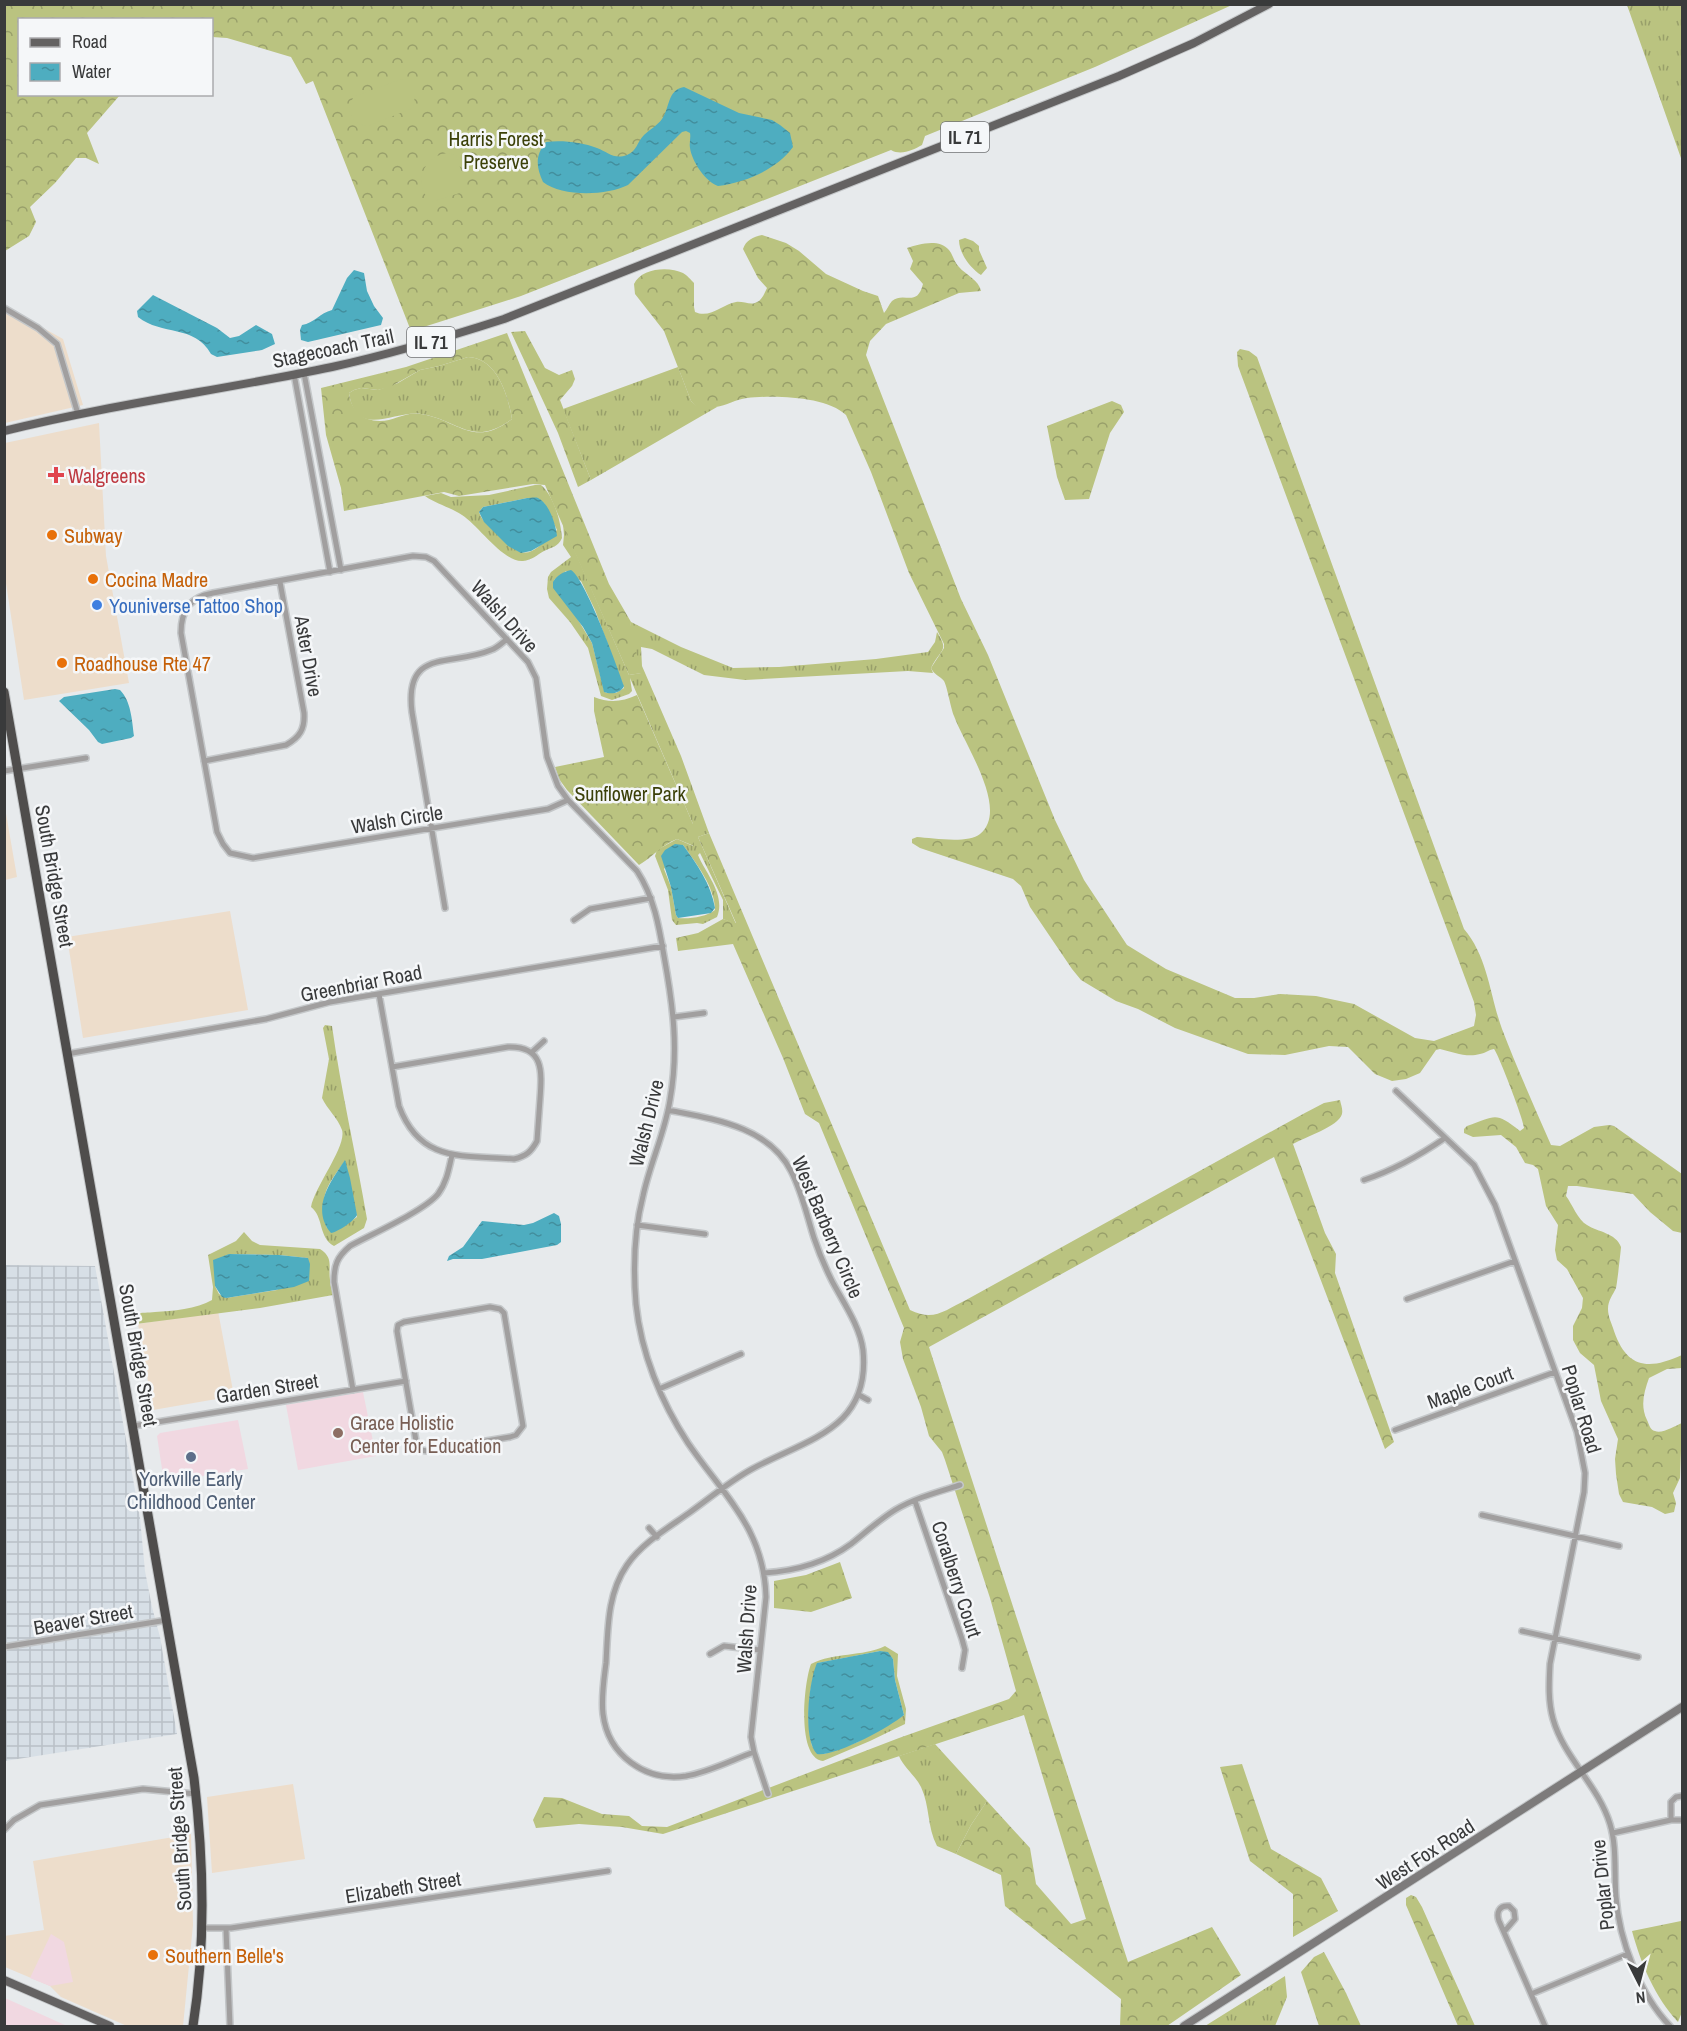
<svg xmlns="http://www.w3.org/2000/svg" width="1687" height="2031" viewBox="0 0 1687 2031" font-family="'Archivo Narrow',sans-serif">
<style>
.commercial{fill:#edddcb}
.industrial{fill:url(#industrial-grid)}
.education{fill:#f1d8e1}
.grass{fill:url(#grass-tufts);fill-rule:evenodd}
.forest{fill:url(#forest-crowns);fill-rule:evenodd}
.pitch{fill:#bac380}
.water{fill:url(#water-ripples)}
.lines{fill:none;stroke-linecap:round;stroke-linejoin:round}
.street-casing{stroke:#c4c7c9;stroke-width:8}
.secondary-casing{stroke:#c4c7c9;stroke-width:10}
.primary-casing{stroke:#c4c7c9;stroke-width:10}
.highway-casing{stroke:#c4c7c9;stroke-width:11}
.street{stroke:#a19f9f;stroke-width:5}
.secondary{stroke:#7d7b7b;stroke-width:8}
.primary{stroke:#646262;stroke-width:8}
.highway{stroke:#4f4d4c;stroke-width:9}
.health-dot{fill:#e0444e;stroke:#f5f7f9;stroke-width:2}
.food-dot{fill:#e8710a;stroke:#f5f7f9;stroke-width:2}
.shop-dot{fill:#3f7fe0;stroke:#f5f7f9;stroke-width:2}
.education-dot{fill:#8d6e63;stroke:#f5f7f9;stroke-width:2}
.service-dot{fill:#5c6f8a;stroke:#f5f7f9;stroke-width:2}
.labels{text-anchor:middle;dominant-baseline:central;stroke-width:5;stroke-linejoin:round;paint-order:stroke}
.shield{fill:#f5f7f9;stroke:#717374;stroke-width:1.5}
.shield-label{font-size:18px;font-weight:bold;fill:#393a3b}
.park-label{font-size:20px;fill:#3b4008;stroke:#f5f7f9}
.street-label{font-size:20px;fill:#393a3b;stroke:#f5f7f9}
.health-label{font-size:20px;fill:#be3a42;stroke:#f5f7f9;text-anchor:start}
.food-label{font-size:20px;fill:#c56008;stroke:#f5f7f9;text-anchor:start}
.shop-label{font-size:20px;fill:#366cbe;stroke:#f5f7f9;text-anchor:start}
.education-label{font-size:20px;fill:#785e54;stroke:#f5f7f9;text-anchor:start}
.service-label{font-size:20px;fill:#4e5e75;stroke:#f5f7f9}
</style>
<defs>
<pattern id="industrial-grid" width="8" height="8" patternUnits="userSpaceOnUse" patternTransform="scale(1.5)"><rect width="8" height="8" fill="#d7dfe6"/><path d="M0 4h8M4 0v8" fill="none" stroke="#b9c0c6"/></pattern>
<pattern id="grass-tufts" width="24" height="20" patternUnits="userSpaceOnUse" patternTransform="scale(1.5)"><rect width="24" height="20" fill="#bac380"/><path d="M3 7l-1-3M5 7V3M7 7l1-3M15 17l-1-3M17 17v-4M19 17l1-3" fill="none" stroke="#989f6a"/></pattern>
<pattern id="forest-crowns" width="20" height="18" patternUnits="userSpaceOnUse" patternTransform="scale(1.5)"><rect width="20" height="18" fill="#bac380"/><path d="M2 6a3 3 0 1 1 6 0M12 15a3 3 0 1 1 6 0" fill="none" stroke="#989f6a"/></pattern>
<pattern id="water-ripples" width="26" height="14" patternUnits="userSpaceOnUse" patternTransform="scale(1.5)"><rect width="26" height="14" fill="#4eadc0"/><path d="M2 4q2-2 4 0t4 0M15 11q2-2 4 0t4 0" fill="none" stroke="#428e9d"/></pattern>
</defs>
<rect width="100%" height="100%" fill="#e7eaec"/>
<path class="commercial" d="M4,306L63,339L83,405L5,423Z
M99,423L106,556L129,683L24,700L5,577V443Z
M4,802L17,877L5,880H4Z
M230,911L248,1010L83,1038L67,937Z
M218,1311L234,1396L153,1410L138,1324Z
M293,1784L305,1859L212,1873L207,1797Z
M191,1834L193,1925L183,2026H127L61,1997L50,1986L5,1967L4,1936L44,1930L33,1861Z"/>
<path class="industrial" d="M5,1265L95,1266L140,1518L145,1571L152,1607L160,1637L177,1734L5,1761Z"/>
<path class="education" d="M363,1392L376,1456L298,1470L286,1405Z
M238,1420L248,1469L164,1482L157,1436L160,1433Z
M51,1934L64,1942L73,1982L50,1986L30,1978Z
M5,1998L67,2026H5Z"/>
<path class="grass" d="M1627,5H1682V161Z
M468,357C497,358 508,395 512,419C471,448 460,420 421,414C395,410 356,440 349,393L354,390L361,388L378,390L398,383L420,370L439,366Z
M678,367L691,401L697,407H717L591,480L563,409Z
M535,485H541C554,496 561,522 562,538C558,547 552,547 544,551C537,555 532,560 523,561C504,563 479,526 462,515C450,507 436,504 425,496L441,493L451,497L489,495ZM527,498L544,503L557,530C528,557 526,562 497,533C490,526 482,522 479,512L483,507Z
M563,524L629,675L641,673L629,630L631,622L681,647L733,668L779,667L876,659L928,652L935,642L937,632C950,652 940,649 931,668L933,673L908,671L745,680L704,675L652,649L641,647L642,666L681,756L709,833L698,837L736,924L723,919V900L700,853L698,855C706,874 726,895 717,917L703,924L697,923L676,925L672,920L668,890L655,856L657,850L677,839L693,846V824L630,678L632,691L629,694L612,700L601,696L588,648L570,622L549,598L547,589L548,577L551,572L571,557L563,545L564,535ZM566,571L581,581L595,610L624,688L616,693H606L604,690L592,643L554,580ZM683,845C696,863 715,887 715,910C706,917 690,919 678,918L676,915L671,887L664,869Z
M325,1025L332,1026C341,1091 356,1154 367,1219L364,1228L334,1246C318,1237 324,1217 311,1207C315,1186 347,1146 342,1130C338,1118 327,1109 322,1098L329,1059L323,1028ZM345,1161L357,1217L342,1227L327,1228C318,1197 327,1185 345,1161Z
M244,1232L252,1241L260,1245L320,1249C334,1258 328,1266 330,1280C330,1285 332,1290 333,1295L260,1308L136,1324V1314C142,1312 148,1313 155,1312C172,1311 197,1309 212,1300L213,1287L208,1255L236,1241ZM229,1254L279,1255L308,1258L277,1290L226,1298L219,1294L215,1286Z
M885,1646L898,1654L897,1676L906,1709L905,1724L870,1741L823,1761C796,1758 804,1682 811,1664C834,1652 862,1657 885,1646ZM880,1651L888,1653L893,1659L895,1680L904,1715L858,1742L824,1754L812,1746C806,1720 808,1688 818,1663Z
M935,1744L987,1801L971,1825L956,1854L937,1846C927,1827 930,1806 921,1787C915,1775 904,1768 899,1756Z
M1285,1976L1287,1997L1275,2026H1205Z"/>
<path class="forest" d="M5,5H1232L1095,67L925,136L922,145C913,150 901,156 891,150L521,296L411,331L313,81L306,84L291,57L227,38L212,37V20H20V94L120,95L87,133L99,164L86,158H76L55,183L30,207L36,222L29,236L5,251Z
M762,235L786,243L799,251L826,274L863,291L878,296L884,313C887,310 889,304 892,301C904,291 917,308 923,284L910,269L913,261L907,248C919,244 939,238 949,250C953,255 954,262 959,267C966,275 979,280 981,291L959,293L886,324L870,341L866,355L961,599L988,655L1055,820L1084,880L1127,945L1166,969L1235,998H1254L1280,994L1316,996L1354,1004L1415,1038L1434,1041L1474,1026L1476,1015L1474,1002L1238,366L1237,352L1240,349L1249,351L1257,357L1464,929C1488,957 1490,996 1502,1029C1517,1068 1534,1106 1551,1145L1560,1146L1594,1127L1609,1125L1614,1126L1682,1174V1233L1673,1231L1650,1212L1633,1194L1577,1186H1568L1566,1196C1572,1204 1578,1220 1587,1225C1598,1232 1616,1233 1621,1247C1621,1249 1617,1285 1616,1288C1613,1295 1608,1300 1608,1309C1608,1317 1612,1324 1614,1331C1627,1369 1649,1370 1682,1355V1368L1667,1369L1649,1378C1644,1392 1640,1406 1647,1420C1649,1424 1650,1430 1655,1431C1662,1434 1675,1426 1682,1423L1680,1478L1673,1493L1676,1503L1674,1512L1665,1514L1652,1507L1623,1502L1619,1494L1616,1474L1615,1459L1618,1439L1601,1401L1594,1365L1580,1353L1573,1340V1326L1582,1308L1583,1298L1567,1269L1557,1260L1555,1250L1558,1225L1546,1206L1538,1169L1533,1165L1525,1163L1516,1147L1501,1135L1473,1137L1464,1133V1129L1467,1126C1496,1116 1495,1111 1520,1131L1524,1128C1525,1123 1498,1053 1494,1049C1488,1050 1486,1053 1480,1054C1467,1058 1453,1052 1440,1049L1436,1050L1420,1073L1406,1079L1392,1081L1375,1074L1348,1047L1329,1046L1285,1055L1248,1054L1175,1028L1138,1009L1116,1001L1081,980L1072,969L1030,907L1021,886L1013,879L920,848L912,843V839L917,837C932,838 968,844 980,834C1010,810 964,744 954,716C951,709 947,686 944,681C940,676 934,675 931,668L944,648V644L909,573L871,472L846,415C826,396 774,395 747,398C736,399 726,406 716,407C710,408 703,407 697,408L691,401L664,331L635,294L634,284C641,268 669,266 683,273C687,275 691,280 694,283V307L695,312C710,319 723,304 736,302C742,301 750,305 755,303C762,301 764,294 767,288L758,278L743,249C746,240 753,237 762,235Z
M965,238L973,241L979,246V250L987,268L981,275C970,268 959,253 959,240Z
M525,331L545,368L559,375L572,370L575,379L572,386L560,400L591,480L578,487L558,433L511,332Z
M507,333L609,584L631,622L630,630L642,673L629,675L545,485L533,484L459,496L444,492L344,511L341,488L326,435L321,388L406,367ZM468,357C497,358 508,395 512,419C473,449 459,420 421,414C406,411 394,421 380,421C362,421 351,410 349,393L354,390L361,388L378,390L390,387L420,370L439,366Z
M1112,401L1121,405L1124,412L1110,433L1089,499L1065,500L1057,477L1047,426Z
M637,695L693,824L694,846L677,839C661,845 653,857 639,865L567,790L559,779L555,767L604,757L594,711V697C609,703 622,702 637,695Z
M709,833L910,1310C934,1322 945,1310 966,1300L1303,1114L1324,1103L1340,1100C1341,1105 1343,1109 1342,1114C1338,1127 1305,1137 1293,1144L1325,1233L1336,1254L1335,1273L1394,1442L1385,1449L1274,1157L929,1347L1128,1962L1212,1927L1241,1975L1167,2026H1120L1121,1999L1005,1906L1001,1875L956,1854L971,1825L987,1801L1030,1848L1036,1884L1071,1924L1086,1919L1024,1715L663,1834L622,1827L579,1824L536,1828L533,1820L544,1797L562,1798L602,1814L629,1816L642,1826L667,1827L899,1738L1009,1699L1016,1691L990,1598L945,1460L942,1452L929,1436L921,1407L903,1359L900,1342L904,1328L819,1123L805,1114L783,1058L733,944L678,951L676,938L698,933L723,919L736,923L698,837Z
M840,1562L852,1598L811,1612L774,1608V1581L806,1575Z
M1242,1764L1271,1849L1321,1878L1338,1911L1293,1937V1894L1250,1861L1220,1767Z
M1411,1895L1416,1897L1422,1907L1475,2026H1458L1406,1905V1898Z
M1681,1921L1682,1925V2012L1678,2022C1655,1997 1641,1964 1632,1931Z
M1324,1952L1346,1993L1361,2026H1319L1301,1972L1314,1957Z"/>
<path class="pitch" d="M402,79L407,80L415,96L413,108L368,126C352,125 343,108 355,96Z
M447,153L456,155L467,188L466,191L431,202C413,184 422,157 447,153Z"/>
<path class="water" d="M684,87L739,113L772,120L780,125L790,133L793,147C776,170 746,182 718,186C706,182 692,162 690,148C689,143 691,138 690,133L686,131L682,132L628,185C606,196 562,197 543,182C536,167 535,155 546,142C561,140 582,142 597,148C608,152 614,160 627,155C637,151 637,142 644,135C650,129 657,126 662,119C670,108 667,90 684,87Z
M354,270L364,273L367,291L374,306L383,318L381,325L308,342L301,340L300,330L302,325C314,323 320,313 332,310L347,278Z
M153,295L217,328L230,338L239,336L256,325L272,334L275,344L262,350L217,357L211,354C194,324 162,336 138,317L137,311Z
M527,498C530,498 536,497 538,498C549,503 556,525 557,536L531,551L521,553L508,546L484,522L479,512L483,507Z
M571,570C585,578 617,666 624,686C621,693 611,695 604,692L592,643L583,627L553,588V582C557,575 563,572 571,570Z
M115,689L120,690C131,701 132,720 134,736L131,738L102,744L98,742L89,730L59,701L64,697Z
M675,844L683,845C697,864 711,884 715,908L711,913L678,918L676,915L671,887L661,856L665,850Z
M345,1160L350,1178L357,1215C354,1221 338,1232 331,1233C310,1208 331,1181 345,1160Z
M554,1213L559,1216L561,1224V1242L557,1245L482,1259H453L447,1261L449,1256L463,1247L482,1221L524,1225L533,1223Z
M229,1254L279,1255L308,1258L310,1264L309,1281L294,1287L226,1298L222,1297L215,1286L213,1260Z
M880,1651L888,1652L893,1659L895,1680L904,1715C890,1727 835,1757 817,1754C802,1738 809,1681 817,1663Z"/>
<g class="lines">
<defs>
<path id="street" d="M4,308L38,328L57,344L78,414
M304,373L341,570
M294,374L330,572
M204,761L286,745C300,737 305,729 304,713L280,582
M4,771L86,758
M568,800L548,809L253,858L230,853L223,844L217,832L181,633C181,610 190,597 213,593L413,556L426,557L434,561L528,662L536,678L547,757L558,786L568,800L637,871C654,897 659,926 664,956C673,1005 679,1050 670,1100C665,1133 650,1163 643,1196C634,1231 633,1268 636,1304C641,1353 661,1402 688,1443C724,1496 764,1528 766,1597L751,1737L754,1752L768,1794
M445,908L412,712C404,647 451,667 491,650C497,648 502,643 507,639
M574,920L590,909L651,898
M379,994L399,1106C420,1163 462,1155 514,1159C526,1156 531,1152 537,1141C538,1127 539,1113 540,1099C542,1071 544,1046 508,1047L392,1067
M674,1017L704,1013
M532,1052L544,1041
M67,1054L266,1019L330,1002L663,946
M1396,1091L1474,1165L1495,1205L1577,1432L1585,1473L1584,1492L1550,1664C1549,1683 1548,1701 1553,1719C1564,1758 1598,1785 1610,1824C1617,1847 1614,1873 1616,1897C1619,1940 1640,1995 1670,2026
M668,1110C713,1119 768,1126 791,1171C802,1192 807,1216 814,1238C819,1253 825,1267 832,1281C843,1302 860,1326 863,1350C871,1429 807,1439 752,1469C730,1481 710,1498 689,1513C668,1528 642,1543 627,1565C607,1594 608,1629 606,1663C604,1679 601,1697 603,1714C608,1755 645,1782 686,1776C709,1772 732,1760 754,1752
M1364,1180C1394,1170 1419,1156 1445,1138
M637,1225L705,1234
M1407,1299L1515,1261
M490,1307L500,1309L504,1313L523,1426L516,1435L510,1437L427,1451L421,1450L416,1441L397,1331L398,1325L404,1322Z
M659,1389L741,1354
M353,1390L334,1282C334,1265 337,1257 350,1246C372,1234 424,1211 438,1194C447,1182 449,1168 452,1155
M859,1395L868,1400
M133,1426L406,1381
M1395,1430L1555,1372
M915,1501L962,1639L965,1650L962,1668
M1482,1515L1619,1546
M649,1528L657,1537
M764,1573C796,1571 825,1563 851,1544C866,1532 879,1520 895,1510C915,1498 938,1492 960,1485
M1522,1631L1638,1657
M4,1647L167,1620
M710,1654L724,1646L760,1650
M1671,1820V1802L1676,1797L1682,1796
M4,1830L14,1820L40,1805L143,1789L196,1794
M1613,1833L1671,1820H1682
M202,1928H231L608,1871
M226,1929L230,2026
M1504,1932L1515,1919L1514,1911L1509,1906C1499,1905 1496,1913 1499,1921L1545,2026
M1531,1994L1628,1954"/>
<path id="secondary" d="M1184,2026L1682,1707"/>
<path id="primary" d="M4,431C113,404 223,390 332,367C391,354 448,337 504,319L1119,76L1194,43L1269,4
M4,1980L110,2026"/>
<path id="highway" d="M4,692L194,1778C204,1861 206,1944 193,2026"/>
</defs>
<use href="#street" class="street-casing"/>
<use href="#secondary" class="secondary-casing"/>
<use href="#primary" class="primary-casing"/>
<use href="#highway" class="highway-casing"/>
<use href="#street" class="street"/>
<use href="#secondary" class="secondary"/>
<use href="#primary" class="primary"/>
<use href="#highway" class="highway"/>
</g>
<path class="health-dot" d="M53 466h6v6h6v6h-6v6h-6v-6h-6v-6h6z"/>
<g class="food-dot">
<circle cx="52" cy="535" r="6"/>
<circle cx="93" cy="579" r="6"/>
<circle cx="62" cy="663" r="6"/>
<circle cx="153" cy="1955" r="6"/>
</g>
<circle class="shop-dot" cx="97" cy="605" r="6"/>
<circle class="education-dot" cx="338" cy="1433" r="6"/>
<circle class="service-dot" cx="191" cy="1457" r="6"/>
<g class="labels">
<g class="shield">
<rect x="941" y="122" width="48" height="30" rx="4.5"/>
<rect x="407" y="327" width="48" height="30" rx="4.5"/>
</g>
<g class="shield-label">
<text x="965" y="137">IL 71</text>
<text x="431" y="342">IL 71</text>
</g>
<g class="park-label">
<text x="496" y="138">Harris Forest<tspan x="496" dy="23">Preserve</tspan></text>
<text x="630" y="793">Sunflower Park</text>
</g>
<g class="street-label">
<text transform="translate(333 348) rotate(-12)">Stagecoach Trail</text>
<text transform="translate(505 616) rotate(48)">Walsh Drive</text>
<text transform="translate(309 656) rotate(80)">Aster Drive</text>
<text transform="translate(397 819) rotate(-9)">Walsh Circle</text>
<text transform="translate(55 876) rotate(80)">South Bridge Street</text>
<text transform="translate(361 983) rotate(-11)">Greenbriar Road</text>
<text transform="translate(646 1123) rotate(-76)">Walsh Drive</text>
<text transform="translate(828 1227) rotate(67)">West Barberry Circle</text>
<text transform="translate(139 1355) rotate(80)">South Bridge Street</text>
<text transform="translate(1470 1387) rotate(-20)">Maple Court</text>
<text transform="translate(267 1388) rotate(-9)">Garden Street</text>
<text transform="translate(1582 1409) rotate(73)">Poplar Road</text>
<text transform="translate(957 1579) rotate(72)">Coralberry Court</text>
<text transform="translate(83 1619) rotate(-10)">Beaver Street</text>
<text transform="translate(746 1629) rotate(-86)">Walsh Drive</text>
<text transform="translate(179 1839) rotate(-94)">South Bridge Street</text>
<text transform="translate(1425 1854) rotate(-33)">West Fox Road</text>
<text transform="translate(1602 1885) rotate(-96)">Poplar Drive</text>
<text transform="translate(403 1887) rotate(-9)">Elizabeth Street</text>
</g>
<g class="health-label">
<text x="68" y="475">Walgreens</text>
</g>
<g class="food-label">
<text x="64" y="535">Subway</text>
<text x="105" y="579">Cocina Madre</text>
<text x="74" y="663">Roadhouse Rte 47</text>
<text x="165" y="1955">Southern Belle's</text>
</g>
<g class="shop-label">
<text x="109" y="605">Youniverse Tattoo Shop</text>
</g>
<g class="education-label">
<text x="350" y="1422">Grace Holistic<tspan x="350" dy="23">Center for Education</tspan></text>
</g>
<g class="service-label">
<text x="191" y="1478">Yorkville Early<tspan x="191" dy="23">Childhood Center</tspan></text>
</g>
</g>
<rect width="1687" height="2031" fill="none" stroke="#393a3b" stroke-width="12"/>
<rect x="18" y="18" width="195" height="78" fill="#f5f7f9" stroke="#aaabad" stroke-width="1.5"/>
<rect x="30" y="38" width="30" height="9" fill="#646262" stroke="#aaabad" stroke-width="1.5"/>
<text x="72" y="48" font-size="18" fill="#393a3b">Road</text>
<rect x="30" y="63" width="30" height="18" fill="url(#water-ripples)" stroke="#aaabad" stroke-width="1.5"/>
<text x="72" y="78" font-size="18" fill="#393a3b">Water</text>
<g transform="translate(1639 1983) rotate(174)" stroke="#f5f7f9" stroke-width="4.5" paint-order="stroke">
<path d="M0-4.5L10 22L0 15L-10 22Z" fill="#393a3b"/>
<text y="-9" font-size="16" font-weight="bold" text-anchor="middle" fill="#393a3b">N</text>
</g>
</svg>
